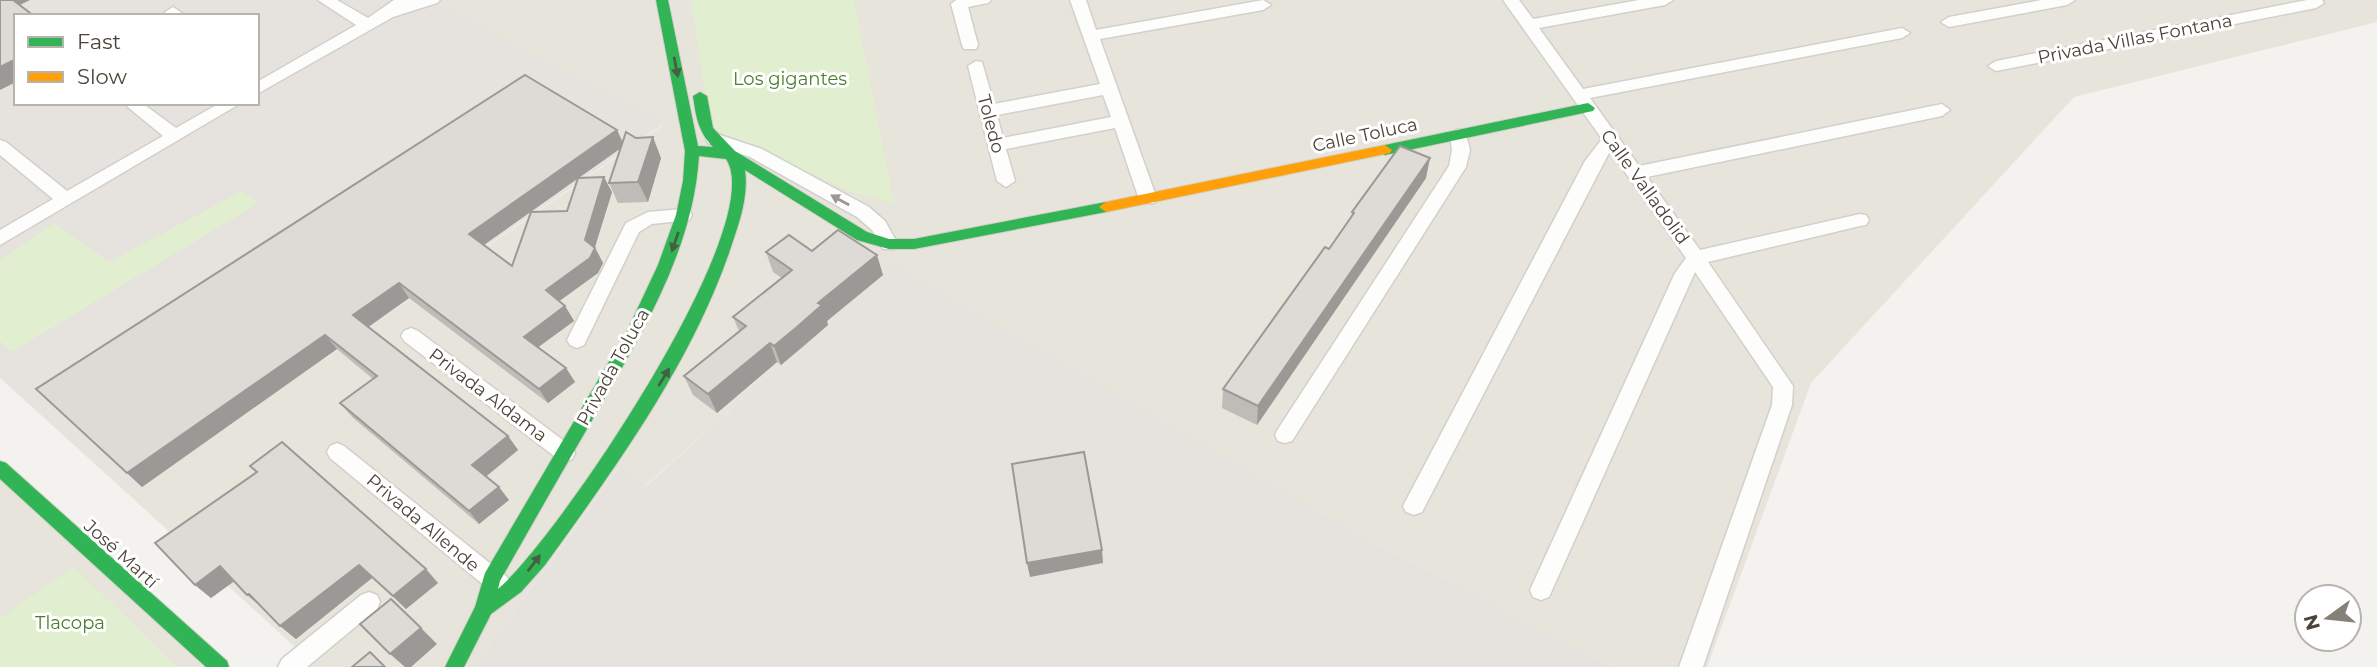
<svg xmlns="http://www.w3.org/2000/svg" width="2377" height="667" viewBox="0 0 2377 667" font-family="Montserrat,sans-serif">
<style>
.residential{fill:#e7e4dc}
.industrial{fill:#e6e2de;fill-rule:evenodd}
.green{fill:#e1eecf}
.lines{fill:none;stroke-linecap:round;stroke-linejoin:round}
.street-casing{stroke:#d2d0cb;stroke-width:3}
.fast-casing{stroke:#d3cfc5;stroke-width:2}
.slow-casing{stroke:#d3cfc5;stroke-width:2}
.street{fill:#fdfdfc;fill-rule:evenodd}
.fast{fill:#30b455;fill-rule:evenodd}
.slow{fill:#ff9f0a;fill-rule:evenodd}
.wall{fill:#bfbcb8;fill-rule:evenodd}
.shaded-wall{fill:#9b9996}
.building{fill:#dedbd6;stroke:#9b9996;stroke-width:2}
.oneway{fill:#446040}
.oneway2{fill:#9b9791}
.labels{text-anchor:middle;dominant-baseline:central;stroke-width:6;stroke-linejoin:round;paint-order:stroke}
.street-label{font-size:18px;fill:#4b4439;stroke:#fff}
.park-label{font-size:18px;fill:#4a7f2a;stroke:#fff}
</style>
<rect width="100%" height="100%" fill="#f4f2ee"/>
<path class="residential" d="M431,0H2377V22L2074,97L1811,383L1707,667H1614L1365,538L891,266L645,486L619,468L474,667H310L298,650L128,494L663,125Z
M0,470L204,667H0Z"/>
<path class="industrial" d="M0,0H431L663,124L128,494L0,378ZM16,16H257V103H16Z
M891,265L1365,538L1614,667H474L620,467L646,486Z"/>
<path class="green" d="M698,0H854L894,204L852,192L711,129L691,1Z
M242,191L259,203L12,352L0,341V260L54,223L109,262Z
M74,567L177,667H0V618Z"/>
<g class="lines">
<defs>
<path id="street" d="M318,0H337L368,18L394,0H440L437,3L393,17L257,94V82L356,25Z
M956,0H991L988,3L968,7L978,45L976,49H964L962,45L951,4Z
M1070,0H1086L1096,30L1263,0L1271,5L1263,10L1100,39L1157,199L1154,203H1142L1139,199L1115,128L1006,149L1015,181L1006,187L997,181L968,66L976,61L982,62L994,104L1100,84ZM1103,95L1111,117L1003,138L997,115Z
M1503,0H1519L1533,19L1639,0H1673L1665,5L1539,28L1583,89L1902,28L1910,33L1902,38L1590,98L1639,166L1942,104L1950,110L1942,116L1647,177L1700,250L1860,214L1866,215L1869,220L1866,225L1860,226L1708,262L1793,386L1792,405L1703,667H1679L1772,405L1773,387L1695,272L1549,597L1541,600L1533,597L1530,590L1675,273L1686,258L1610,151L1422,512L1414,515L1406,512L1403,506L1585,161L1602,139Z
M2042,0H2075L2067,5L1949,27L1941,22L1949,17Z
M2307,0H2322L2324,3L2316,8L1996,71L1988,66L1996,61Z
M173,7L186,16H168L165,12Z
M123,103H142L176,128L220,103H241L0,245V230L53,199L0,155V140L6,142L67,191L163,136Z
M1458,129L1466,135L1470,150L1466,167L1292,441L1285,443L1278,441L1275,435L1278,429L1449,166L1452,150L1450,135Z
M714,133L762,149L869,207L885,221L898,244L895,249H883L872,230L857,217L750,157L708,143L706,139Z
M683,209L689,210L692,215L689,220L652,224L639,232L584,345L577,348L570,345L567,340L626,223L648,212Z
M411,328L418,331L572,447L575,453L572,459L565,462L558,459L404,341L401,336L404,331Z
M337,443L344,446L507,577L510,584L507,591L499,594L491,591L330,458L327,452L330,446Z
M369,592L377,595L380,602L377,609L307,667H278L282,659L361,595Z"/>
<path id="fast" d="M656,0H668L698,146L713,147C698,131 696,117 693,96L700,92L707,96L713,128L735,151L867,232L889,239H914L1106,202L1113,207L1106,212L914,249H889L857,240L745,170C749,198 738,226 729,253C689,367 615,468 545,565L521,592L491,614L464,667H445L475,607L485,573L627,331L658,265L676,215L683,181L685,151ZM699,156L726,159C771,225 554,543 498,589L500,581C531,526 563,470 595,415C641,334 693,251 699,156Z
M1588,103L1595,108L1593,111L1385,155L1378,150L1385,145Z
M0,461L6,463L227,661L229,667H206L0,479Z"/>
<path id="slow" d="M1385,145L1392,150L1390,153L1106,212L1099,207L1106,202Z"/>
</defs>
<use href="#street" class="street-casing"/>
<use href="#fast" class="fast-casing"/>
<use href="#slow" class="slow-casing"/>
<use href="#street" class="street"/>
<use href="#fast" class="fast"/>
<use href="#slow" class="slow"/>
</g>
<path class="wall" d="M617,130L623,142L661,158L648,202L618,203L609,183L620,148L578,178L612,192L595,247L603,263L598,273L559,301L565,306L574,321L538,347L566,368L575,382L548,403L409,298L369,327L508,436L518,450L486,476L509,500L479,524L352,417L340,403L373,379L337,349L142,487L127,473ZM578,178L567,211L512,266L484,245Z
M1426,178L1257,425L1222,408L1223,389L1329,249L1351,218L1352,212Z
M812,251L883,275L827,321L828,325L804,346L781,365L777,362L717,413L693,395L684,376L739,331L733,317L782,278L773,272L766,252Z
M257,473L438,583L406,609L372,578L296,639L280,626L234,581L211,598L195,585Z"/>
<path class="shaded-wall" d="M8,0H30L14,8Z
M16,59V82L0,90V67Z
M617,130L624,146L478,249L469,234Z
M653,137L661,158L648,202L638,182Z
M1430,158L1426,178L1257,425L1258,406Z
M604,177L612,192L594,250L595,248L603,263L598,273L554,305L546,290Z
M877,255L883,275L827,321L828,325L781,365L774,346L818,303Z
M399,283L409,298L365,329L353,315Z
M565,306L574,321L533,351L524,337Z
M325,335L337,349L142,487L127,473Z
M770,343L777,362L717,413L708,394Z
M566,368L575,382L548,403L539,389Z
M508,436L518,450L483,479L472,465Z
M499,487L509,500L479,524L469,511Z
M1102,550L1103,563L1030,577L1027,563Z
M359,565L372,578L296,639L280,626Z
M220,566L236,580L211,598L195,585Z
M426,569L438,583L406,609L393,596Z
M249,594L263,608L247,595Z
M421,628L437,644L411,667H405L390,654Z"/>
<path class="building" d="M0,0H13L34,16H16V59L0,67Z
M525,75L617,130L469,234L512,266L531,212L567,211L578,178L604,177L585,240L595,248L590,258L546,290L565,306L524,337L566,368L539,389L399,283L353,315L508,436L472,465L499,487L469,511L340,403L377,376L325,335L127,473L36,389Z
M626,132L636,138L653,137L638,182L609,183Z
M1400,146L1430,158L1258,406L1223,389L1325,247L1329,249L1354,213L1352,212Z
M838,230L877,255L818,303L822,305L797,327L774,346L770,343L708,394L684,376L746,326L733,317L792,270L766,252L789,235L812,251Z
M282,442L426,569L393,596L359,565L280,626L249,594L247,595L220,566L195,585L155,543L257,472L250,466Z
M1084,452L1102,550L1027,563L1012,464Z
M391,599L421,628L390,654L360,624Z
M370,652L385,667H352Z"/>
<defs><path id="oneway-solid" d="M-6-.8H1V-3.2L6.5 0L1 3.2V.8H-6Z" transform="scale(1.75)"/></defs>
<g class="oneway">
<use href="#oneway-solid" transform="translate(676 67) rotate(79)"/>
<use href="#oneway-solid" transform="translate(675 242) rotate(109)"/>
<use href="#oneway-solid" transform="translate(664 377) rotate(-58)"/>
<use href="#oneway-solid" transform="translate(534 563) rotate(-53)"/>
</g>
<use class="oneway2" href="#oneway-solid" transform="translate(840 200) rotate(-151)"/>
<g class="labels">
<g class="street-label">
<text transform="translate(2135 39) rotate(-11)">Privada Villas Fontana</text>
<text transform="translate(991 124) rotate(75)">Toledo</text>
<text transform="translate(1365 135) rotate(-12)">Calle Toluca</text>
<text transform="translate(1645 187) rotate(54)">Calle Valladolid</text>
<text transform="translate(613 367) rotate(-61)">Privada Toluca</text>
<text transform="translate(488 395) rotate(37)">Privada Aldama</text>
<text transform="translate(423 523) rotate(40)">Privada Allende</text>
<text transform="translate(121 554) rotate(42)">José Martí</text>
</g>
<g class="park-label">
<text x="790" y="79">Los gigantes</text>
<text x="70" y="623">Tlacopa</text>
</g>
</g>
<rect x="14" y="14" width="245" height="91" fill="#ffffff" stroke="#b7b4b0" stroke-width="2"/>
<rect x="28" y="37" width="35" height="10" fill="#30b455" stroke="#b7b4b0" stroke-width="2"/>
<text x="77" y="49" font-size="21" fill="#4b4439">Fast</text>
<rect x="28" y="72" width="35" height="10" fill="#ff9f0a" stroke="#b7b4b0" stroke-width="2"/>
<text x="77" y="84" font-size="21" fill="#4b4439">Slow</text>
<g transform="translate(2328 618) rotate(255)"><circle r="33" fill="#ffffff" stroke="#b7b4b0" stroke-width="2"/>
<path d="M0-5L12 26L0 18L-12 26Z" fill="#868178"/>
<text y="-10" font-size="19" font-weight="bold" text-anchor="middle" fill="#4b4439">N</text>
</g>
</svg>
